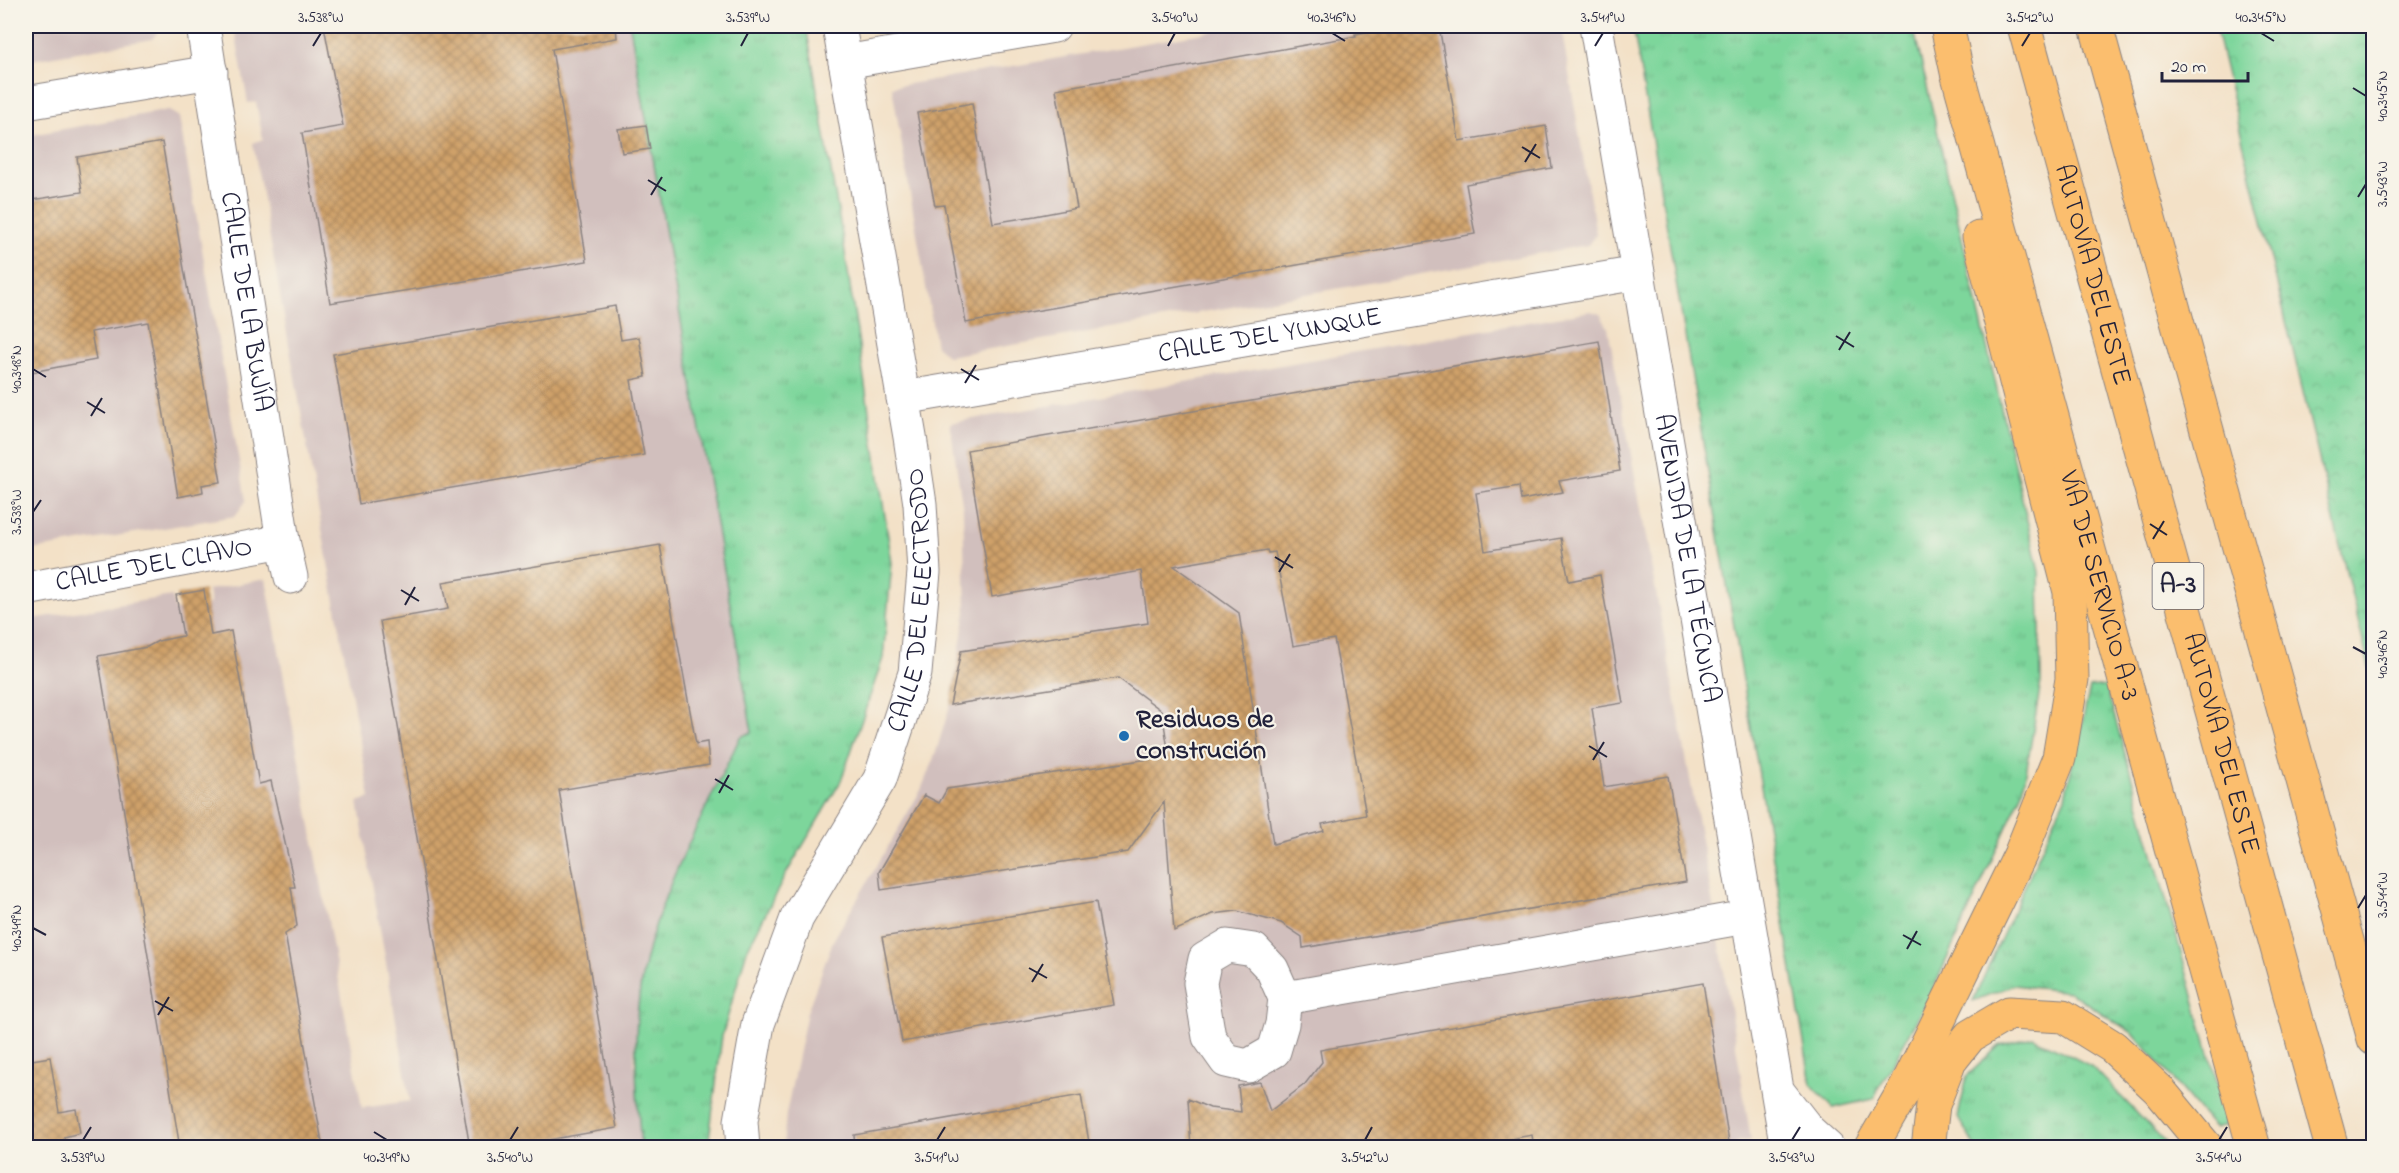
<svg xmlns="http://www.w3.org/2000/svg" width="2399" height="1173" viewBox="0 0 2399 1173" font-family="'Indie Flower',sans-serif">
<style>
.industrial{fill:#d1bfbd}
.grass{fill:url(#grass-tufts);stroke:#507c6b;stroke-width:1.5}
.park{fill:url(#park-crowns);stroke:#507c6b;stroke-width:1.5}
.building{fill:url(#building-cross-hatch);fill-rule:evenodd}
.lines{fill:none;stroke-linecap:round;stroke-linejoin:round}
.minor-casing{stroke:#8a8281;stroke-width:35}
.major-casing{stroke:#8a8281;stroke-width:35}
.highway-casing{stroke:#8a8281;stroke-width:35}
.minor{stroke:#fff;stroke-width:33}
.major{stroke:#fbbe6e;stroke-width:33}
.highway{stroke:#fbbe6e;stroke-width:33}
.ticks{fill:none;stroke:#22223b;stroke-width:2}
.poi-dot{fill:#1f6fb2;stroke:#f7f3e8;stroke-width:2}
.labels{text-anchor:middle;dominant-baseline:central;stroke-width:4.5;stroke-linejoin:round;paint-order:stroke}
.shield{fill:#f7f3e8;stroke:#62616f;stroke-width:1.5}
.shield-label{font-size:26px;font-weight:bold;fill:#22223b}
.street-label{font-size:27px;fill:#22223b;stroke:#f7f3e8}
.poi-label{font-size:27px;font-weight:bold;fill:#22223b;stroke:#f7f3e8;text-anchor:start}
.neatline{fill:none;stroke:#22223b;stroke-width:2}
.ticks-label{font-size:15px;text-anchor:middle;fill:#22223b}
</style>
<defs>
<pattern id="grass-tufts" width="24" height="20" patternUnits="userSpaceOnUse" patternTransform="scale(1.5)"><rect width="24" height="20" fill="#7dd69b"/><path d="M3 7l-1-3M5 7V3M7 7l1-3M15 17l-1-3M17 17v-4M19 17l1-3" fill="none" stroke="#6cb786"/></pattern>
<pattern id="park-crowns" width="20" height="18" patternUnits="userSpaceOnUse" patternTransform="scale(1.5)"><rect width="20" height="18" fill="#7dd69b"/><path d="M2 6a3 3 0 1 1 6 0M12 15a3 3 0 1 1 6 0" fill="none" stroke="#6cb786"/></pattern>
<pattern id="building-cross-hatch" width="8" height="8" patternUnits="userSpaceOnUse" patternTransform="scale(1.5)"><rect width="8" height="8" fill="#cfa169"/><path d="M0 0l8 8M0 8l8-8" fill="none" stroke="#a88358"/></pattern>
</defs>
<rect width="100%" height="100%" fill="#f7f3e8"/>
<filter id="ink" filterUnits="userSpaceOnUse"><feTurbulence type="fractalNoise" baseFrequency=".0167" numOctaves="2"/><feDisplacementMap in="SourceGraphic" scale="12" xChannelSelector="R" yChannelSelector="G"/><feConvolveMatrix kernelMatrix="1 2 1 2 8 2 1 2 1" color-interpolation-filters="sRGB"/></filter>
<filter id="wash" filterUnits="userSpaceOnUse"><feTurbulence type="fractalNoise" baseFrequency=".008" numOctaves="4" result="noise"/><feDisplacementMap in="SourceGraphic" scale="24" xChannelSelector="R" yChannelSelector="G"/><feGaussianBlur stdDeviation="1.35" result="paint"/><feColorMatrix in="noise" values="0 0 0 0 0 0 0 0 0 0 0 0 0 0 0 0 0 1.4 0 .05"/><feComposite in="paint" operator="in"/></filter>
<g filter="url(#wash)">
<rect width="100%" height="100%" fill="#f3e1c7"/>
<path class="industrial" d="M26,26H161L162,27L152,39L26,61Z
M234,26H630L752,732L740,737L659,911L639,995L634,1058L641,1147L26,1148V620L172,596L175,610L210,604L208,590L266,579L362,1108L410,1101L358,802L370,798L253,143L263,139L256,102L248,103Z
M1243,26H1561L1596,234L1588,245L1013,345L948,356L936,346L892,87Z
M168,110L179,117L246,501L235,516L26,551V136Z
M1591,311L1600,314L1608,328L1718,933L1751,1140L1736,1142L1737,1148H783L786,1114L807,1012L833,941L921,790L936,752L950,705L966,612L963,510L950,423Z"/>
<path class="grass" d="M630,26H806L844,246L892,563L883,658L841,781L786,874L747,950L722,1036L708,1147H641C637,1097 633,1047 639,997C650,905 702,820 740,737L752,732Z
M1633,26H1913L2039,572L2041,682L2023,791L1931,994L1873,1099L1833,1108L1811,1084Z
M2106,686L2229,1124L2215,1129L2134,1034L2070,992L2014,985L1973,1001L2065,797L2090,688Z
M2033,1037L2093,1067L2169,1147H1975L1958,1117L1967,1076L2000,1045Z"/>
<path class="park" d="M2215,26H2373V683Z"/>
<g id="blocks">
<path class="building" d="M324,26H616L617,38L552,49L587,261L330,303L302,133L343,126Z
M1403,26H1439L1459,141L1546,126L1552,168L1466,184L1475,234L966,323L944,205L935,206L917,113L972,103L993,223L1035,216L1077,208L1056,89L1356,36L1355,34Z
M646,125L650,149L622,153L618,129Z
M162,142L221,482L202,485L203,492L178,497L148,322L91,332L96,360L26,373V201L82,192L77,157Z
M615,306L621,340L639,337L646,377L631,380L644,455L359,504L333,354Z
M1599,341L1620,471L1559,481L1563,492L1521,500L1519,486L1476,493L1485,551L1561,538L1569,581L1600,575L1623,703L1592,708L1604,787L1668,776L1686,882L1303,948L1302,937L1281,923L1237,911L1213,914L1174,931L1164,802L1128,852L881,890L879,872L924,795L939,803L947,789L1169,756L1162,711L1118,678L950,705L961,651L1148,623L1141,571L992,597L967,450ZM1267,550L1268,553L1275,552L1293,646L1334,639L1366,815L1322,824L1324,831L1273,844L1239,613L1174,566Z
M660,545L696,744L707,742L709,765L559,790L617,1128L502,1148H470L380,621L448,609L443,582Z
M204,590L211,635L231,631L259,784L271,781L295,887H291L297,926L285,934L323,1148H180L98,656L147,647L158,641L183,636L176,595Z
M1096,902L1114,1005L902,1042L882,937Z
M1703,983L1730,1148H1534L1532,1135L1459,1148H1191L1188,1099L1210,1108L1241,1112L1238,1086L1260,1082L1270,1111L1305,1084L1322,1062L1320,1050Z
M50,1057L59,1112L76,1109L80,1133L64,1137L66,1148H26V1061Z
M1081,1095L1090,1148H855L854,1135Z"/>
</g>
</g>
<g filter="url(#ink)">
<use href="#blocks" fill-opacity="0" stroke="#8a8281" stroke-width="1.5"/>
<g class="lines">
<defs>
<g id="minor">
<path id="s1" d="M203,26L283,541L291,577"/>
<path id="s2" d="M1596,26L1787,1148"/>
<path d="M845,62L1054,26"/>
<path d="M26,103L211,72"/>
<path id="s3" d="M903,398L1638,273"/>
<path id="s4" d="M26,589L283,541"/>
<path d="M1227,946L1254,950L1272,969L1285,998L1282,1024L1274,1051L1248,1066L1226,1061L1209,1037L1200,983L1205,959Z"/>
<path d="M1285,998L1746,917"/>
<path d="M1780,1094L1809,1131L1828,1148"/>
<path id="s5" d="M743,1148L741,1121L758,1024L797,918L880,779L915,673L924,572L920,504L910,437L839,26"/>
</g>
<g id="major">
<path id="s6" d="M1947,26L1957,72L2254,1148"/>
<path d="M1871,1147L1907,1085L2020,855L2059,758L2072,679L2070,592L1979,237"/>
<path d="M1928,1148L1933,1105L1950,1061L1970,1036L2009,1013L2063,1016L2113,1047L2159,1090L2207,1148"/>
</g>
<g id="highway">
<path id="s7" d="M2024,26L2332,1148"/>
<path d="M2096,26L2374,1039"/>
</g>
</defs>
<use href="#minor" class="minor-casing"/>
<use href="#major" class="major-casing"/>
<use href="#highway" class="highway-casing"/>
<use href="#minor" class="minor"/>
<use href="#major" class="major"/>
<use href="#highway" class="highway"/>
</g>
</g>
<path class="ticks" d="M1332,33L1345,41M2261,33L2274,41M313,46L321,33M741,46L748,33M1168,46L1175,33M1595,46L1603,33M2022,46L2030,33M2353,88L2366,96M1522,147L1540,158M1525,162L1536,144M648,180L666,191M651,195L662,177M2358,197L2366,184M1836,336L1854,347M1839,350L1850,332M33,369L46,377M961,369L979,380M965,383L976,365M87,402L105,413M91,416L102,398M33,512L41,500M2150,524L2167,535M2153,539L2164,521M1275,557L1293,568M1279,572L1290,554M401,590L419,601M405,605L415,587M2353,647L2366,654M1589,746L1607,757M1593,760L1604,742M715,779L733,790M719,793L729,775M2358,908L2366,895M33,928L46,935M1903,935L1921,945M1907,949L1917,931M1029,968L1047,978M1032,982L1043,964M155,1001L173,1011M158,1015L169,997M374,1132L387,1140M83,1140L91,1127M510,1140L518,1127M937,1140L945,1127M1365,1140L1372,1127M1792,1140L1800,1127M2219,1140L2227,1127"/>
<circle class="poi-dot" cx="1124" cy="736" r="6"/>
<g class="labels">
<rect class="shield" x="2152.5" y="563" width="51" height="46" rx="4.5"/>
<g class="shield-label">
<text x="2178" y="586">A-3</text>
</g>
<g class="street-label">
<text stroke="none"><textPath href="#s7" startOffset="258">AUTOVÍA DEL ESTE</textPath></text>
<text stroke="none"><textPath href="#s1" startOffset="279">CALLE DE LA BUJÍA</textPath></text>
<text stroke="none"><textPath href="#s3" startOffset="372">CALLE DEL YUNQUE</textPath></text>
<text stroke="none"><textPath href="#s2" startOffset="540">AVENIDA DE LA TÉCNICA</textPath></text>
<text stroke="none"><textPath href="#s4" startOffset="130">CALLE DEL CLAVO</textPath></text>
<text stroke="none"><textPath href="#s6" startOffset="580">VÍA DE SERVICIO A-3</textPath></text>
<text stroke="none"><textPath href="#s5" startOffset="584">CALLE DEL ELECTRODO</textPath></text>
<text stroke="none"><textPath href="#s7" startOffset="744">AUTOVÍA DEL ESTE</textPath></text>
</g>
<g class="poi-label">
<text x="1136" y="720">Residuos de<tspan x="1136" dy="31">construción</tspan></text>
</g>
</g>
<rect width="2399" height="1173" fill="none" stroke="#f7f3e8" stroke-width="66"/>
<path d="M2162 72v9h86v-9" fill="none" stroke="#22223b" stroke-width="3"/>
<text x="2171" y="72" font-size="18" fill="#22223b" stroke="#f7f3e8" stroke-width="4.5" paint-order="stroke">20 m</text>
<rect x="33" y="33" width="2333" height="1107" class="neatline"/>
<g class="ticks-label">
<text x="321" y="22">3.538°W</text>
<text x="748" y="22">3.539°W</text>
<text x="1175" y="22">3.540°W</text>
<text x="1332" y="22">40.346°N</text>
<text x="1603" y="22">3.541°W</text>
<text x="2030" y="22">3.542°W</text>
<text x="2261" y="22">40.345°N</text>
<text transform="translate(2382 96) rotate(-90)" y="5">40.345°N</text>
<text transform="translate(2382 184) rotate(-90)" y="5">3.543°W</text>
<text transform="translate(16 369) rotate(-90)" y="5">40.348°N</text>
<text transform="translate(16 512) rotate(-90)" y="5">3.538°W</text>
<text transform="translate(2382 654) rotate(-90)" y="5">40.346°N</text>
<text transform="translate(2382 895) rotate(-90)" y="5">3.544°W</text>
<text transform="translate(16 928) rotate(-90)" y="5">40.349°N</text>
<text x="83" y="1162">3.539°W</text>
<text x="387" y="1162">40.349°N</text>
<text x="510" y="1162">3.540°W</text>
<text x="937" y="1162">3.541°W</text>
<text x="1365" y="1162">3.542°W</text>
<text x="1792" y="1162">3.543°W</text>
<text x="2219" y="1162">3.544°W</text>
</g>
</svg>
